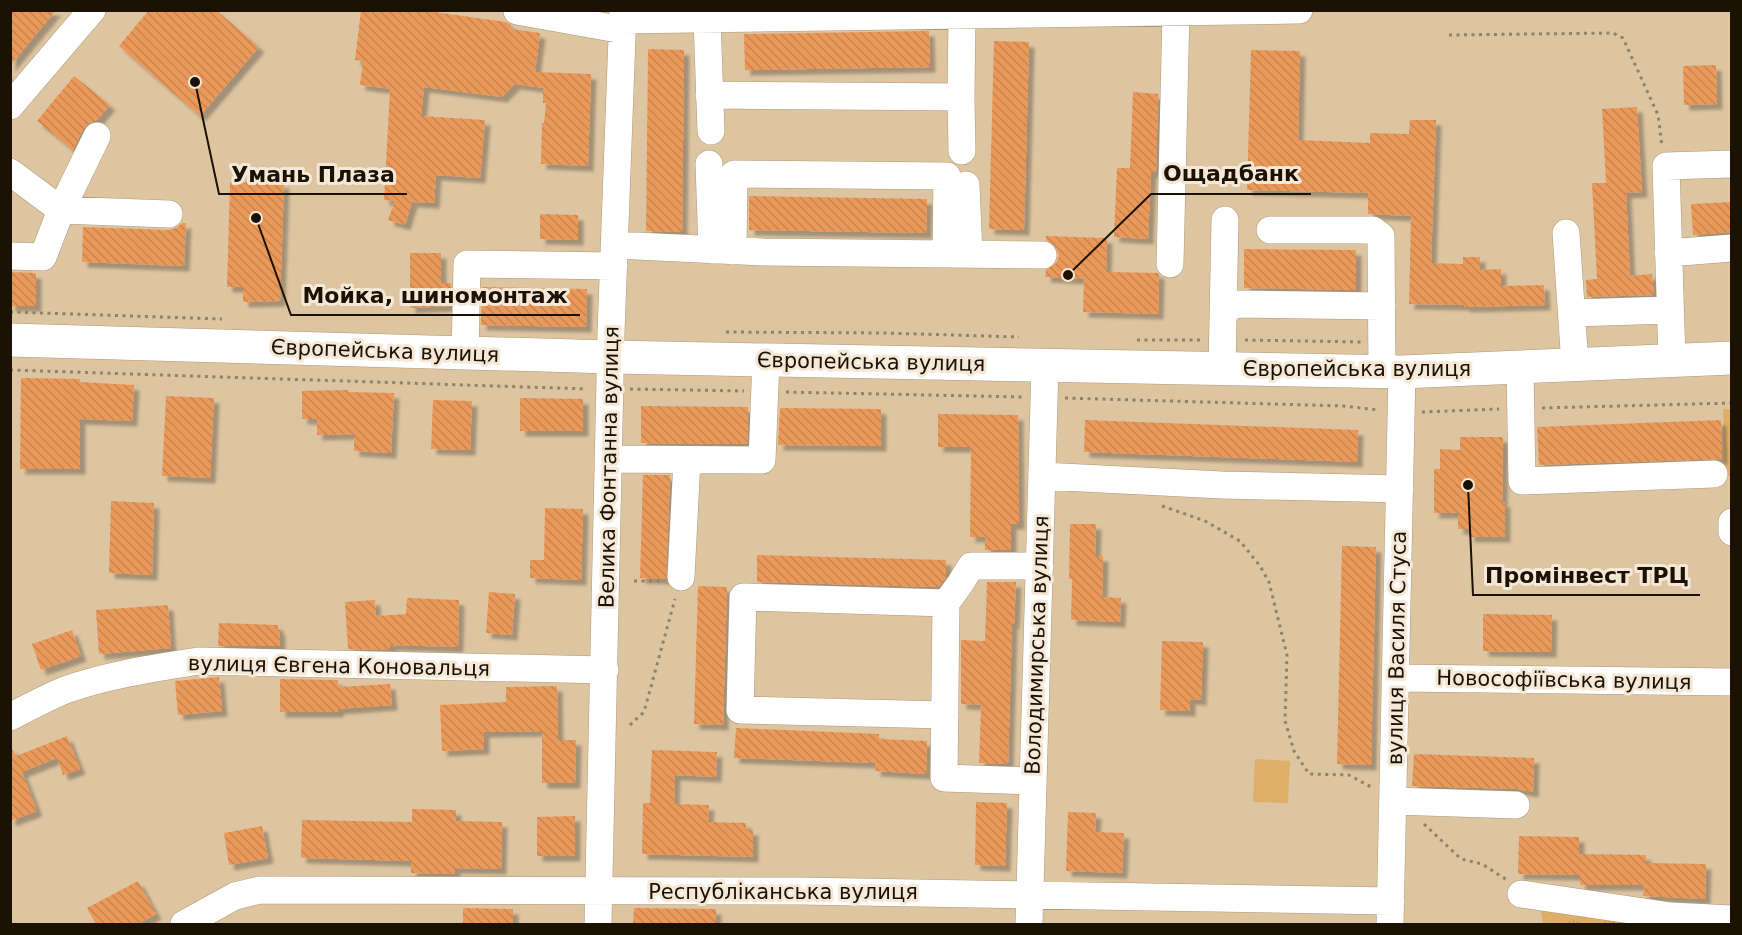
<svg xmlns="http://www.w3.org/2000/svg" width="1742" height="935" viewBox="0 0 1742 935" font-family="'DejaVu Sans',sans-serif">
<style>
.grass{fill:#deaf68}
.park{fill:url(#park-tufts)}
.building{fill:url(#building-back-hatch);filter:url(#shadow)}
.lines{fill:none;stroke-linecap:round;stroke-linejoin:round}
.minor-casing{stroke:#b09774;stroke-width:28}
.major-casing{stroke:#b09774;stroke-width:34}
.path{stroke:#948166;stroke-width:3;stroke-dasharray:3 4.5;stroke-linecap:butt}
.minor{stroke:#fff;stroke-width:27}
.major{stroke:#fff;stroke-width:33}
.labels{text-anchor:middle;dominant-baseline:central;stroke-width:6;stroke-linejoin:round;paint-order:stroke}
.street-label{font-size:21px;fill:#1b1205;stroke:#f5e8d6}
.leader{fill:none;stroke:#1b1205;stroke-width:2}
.callout-dot{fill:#1b1205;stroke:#f5e8d6;stroke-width:2}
.callout-label{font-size:22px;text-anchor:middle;font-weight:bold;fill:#1b1205;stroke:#f5e8d6;stroke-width:6;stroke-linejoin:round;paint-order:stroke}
</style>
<defs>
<pattern id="park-tufts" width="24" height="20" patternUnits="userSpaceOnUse" patternTransform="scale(1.5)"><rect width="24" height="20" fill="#deaf68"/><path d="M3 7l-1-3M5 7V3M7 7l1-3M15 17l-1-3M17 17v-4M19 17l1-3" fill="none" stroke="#be9659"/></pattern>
<pattern id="building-back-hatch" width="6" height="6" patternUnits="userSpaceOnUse" patternTransform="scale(1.5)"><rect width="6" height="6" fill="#eb995a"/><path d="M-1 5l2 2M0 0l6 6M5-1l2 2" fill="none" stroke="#c9834d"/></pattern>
<filter id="shadow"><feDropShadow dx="5.5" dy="5.5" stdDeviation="1.5" flood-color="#0004"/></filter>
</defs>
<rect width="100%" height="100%" fill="#dec5a1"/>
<path class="grass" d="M1255,759L1290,761L1288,803L1253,802Z"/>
<path class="park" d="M1723,409H1731V476H1725Z
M1540,905L1665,924H1543Z"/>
<path class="building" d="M10,10H56L10,66Z
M149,10H216L259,47L200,116L119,46Z
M361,10H420L506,22L511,25V29L540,33L535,72L591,74L588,166L541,164L542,123H544L546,103H543V88L515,84L502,97L424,87L421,116L485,120L480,178L436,175L434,203L412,202L405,225L388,220L395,201L384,200L390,89L360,85L363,61L355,60Z
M929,31L930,67L745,70L744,34Z
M994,41L1029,42L1024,230L989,229Z
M648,49L684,50L682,232L646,231Z
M1251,50L1300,51L1298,140L1370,143V133L1409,134L1410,120H1436L1431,263L1463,264V257H1480V270L1501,269V286L1544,285L1545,305L1464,307V305L1409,304L1411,216L1368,214V193L1247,190Z
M1716,65L1717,104L1684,105L1683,66Z
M74,76L110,105L97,120L89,123L83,129L73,150L37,121Z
M1133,92L1158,94L1156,172H1151L1148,239L1114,237L1117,168H1130Z
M1637,107L1642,192L1626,193L1630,276L1652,274L1654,295L1587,297L1586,280L1597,279L1592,183H1606L1602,109Z
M230,182L284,183L280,301L243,302V287H227Z
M749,196L927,199L926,233L749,230Z
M1731,202V232L1693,235L1691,204Z
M540,214L578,215V240L540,239Z
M182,223H186L184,266L82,262L83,227L168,230L176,228Z
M1046,236L1107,238L1106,272L1158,273L1159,275L1158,314L1083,312L1084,279L1045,277L1046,270L1056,263L1059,256L1056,247L1046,240Z
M1244,249L1356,250V290L1244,288Z
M410,253H441V283H451L450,306L410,308Z
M10,272L36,273V306H10Z
M482,287L587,289L586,327L481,325Z
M21,378L80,379V382L134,385L132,421L80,419V469H20Z
M348,390V392L394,393L391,453L354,451V434L317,435V419H302V391Z
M166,396L214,398L210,478L162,476Z
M520,398L583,399V431H520Z
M433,400L472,401L470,450L431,449Z
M641,406L748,407L747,444L641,443Z
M780,408L881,409V446L778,445Z
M938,414L1018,415L1019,524H1011V550H985V537H970L971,447H938Z
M1085,420L1358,430L1357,462L1084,452Z
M1721,420L1722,459L1539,465L1537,427Z
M1460,437H1503L1502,502H1505V537H1469V529H1458V513H1434V469H1440V449L1460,450Z
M643,475H670L666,579L640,578Z
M111,501L154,503L152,575L109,573Z
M545,508L583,509L581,580L530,578V560H544Z
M1070,524H1096L1095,556H1103L1102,597L1121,598L1120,622L1071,620L1072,579H1069Z
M1342,546L1376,547L1371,765L1337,764Z
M757,555L946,560V577L938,587L757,582Z
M987,582H1016L1014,624H1012L1008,764L979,763L981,705L961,704V640L985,641Z
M698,586L727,587L723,725L694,724Z
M489,592L515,594L512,635L486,633Z
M407,598L459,600L458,647L390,645V650L348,649L345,602L375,600L376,616L406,614Z
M168,605L171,648L99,654L96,610Z
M1483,614L1552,615L1551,652L1483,651Z
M219,623L278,625V630H280V646H218Z
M72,630L81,656L41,670L32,644Z
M1162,641L1203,642L1201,700L1190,699V711L1160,710Z
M219,677L222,711L178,715L175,681Z
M280,679L338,680V687L390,684L392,705L338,709V712H280Z
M557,686L558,740H576L575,783H542V731L484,732V749L442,751L440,705L506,702V687Z
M736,728L879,734V739L927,741L926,774L875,771L876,763L734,758Z
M67,736L80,769L63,775L57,758L22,772L37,811L10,821V746L16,756Z
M652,750L717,752L716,777L675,775L674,804L709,805L708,822L746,823V830H753V857L642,854L643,803H650Z
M1414,754L1534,758L1533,792L1517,789L1412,786Z
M976,802L1007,803L1005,866L975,865Z
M412,809L456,810V821L502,822L501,869L455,868V874L411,873V861L301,858L302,820L412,822Z
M1068,812L1096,813L1095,832L1124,833L1122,873L1066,871Z
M575,816V856H537V817Z
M262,826L268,858L229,865L224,833Z
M1519,836L1579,837V854L1646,855V863L1706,864L1705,899L1643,896L1644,885H1580V875L1518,874Z
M138,881L156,914L138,924H96L87,908Z
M463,908L513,909V924H463Z
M634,908L716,909V924H633Z"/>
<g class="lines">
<defs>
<path id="minor" d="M517,11L623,30
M707,19L711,131
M623,20L1299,10
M709,95L961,97L962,15
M961,97L962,151
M10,106L92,10
M709,164L712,250
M10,172L61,210L169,214
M966,185L969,254
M1270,230H1373L1381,236L1382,372
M1566,233L1575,365
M615,245L763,252L1043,255
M733,251L734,174L947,176L946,254
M1668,253L1732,248
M10,256L43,257L61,210L97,136
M1170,264L1176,12
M1572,313L1670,310
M1223,314L1230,307L1239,304L1382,306
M465,354L467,264L614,266
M1672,360L1666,166L1732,164
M1520,367L1522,481L1714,474
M1222,369L1225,220
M609,459L762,460L766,360
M1042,476L1222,485L1400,489
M1732,522V532
M681,577L687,460
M1397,678L1732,682
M945,715L740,710L743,597L946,603
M10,717C29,707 46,698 65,690C107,675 154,668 198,661L605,670
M1033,781L944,778L946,603L960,584L971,566H1040
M1393,801L1516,805
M1521,894L1671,916L1732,919
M184,924L235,896L260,890L800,891L1391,901
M598,924L611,333L623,10
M1029,924L1045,366
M1390,924L1402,372"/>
<path id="major" d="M10,340L611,357L1402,372L1732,358"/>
</defs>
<use href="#minor" class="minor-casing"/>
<use href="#major" class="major-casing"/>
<path class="path" d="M1449,35L1613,33L1623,38L1658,115L1662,146
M10,312L222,319
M726,332L885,333L1019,337
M1137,340H1202
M1245,340L1361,342
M10,370L587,389
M630,389L744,391
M786,392L1023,397
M1065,398L1343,406L1379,410
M1542,408L1732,403
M1422,412L1499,409
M1162,506L1205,521L1240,541L1260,566L1269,582L1287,655L1285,721L1294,751L1309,774L1349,775L1371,787
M634,581H660
M630,725L644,712L675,599
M1424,824L1461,859L1482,864L1507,880"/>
<use href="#minor" class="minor"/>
<use href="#major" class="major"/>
</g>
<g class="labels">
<g class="street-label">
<text transform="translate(385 351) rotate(2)">Європейська вулиця</text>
<text transform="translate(871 362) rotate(1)">Європейська вулиця</text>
<text x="1357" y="369">Європейська вулиця</text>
<text transform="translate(609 467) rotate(-89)">Велика Фонтанна вулиця</text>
<text transform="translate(1037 645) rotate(-88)">Володимирська вулиця</text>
<text transform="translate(1397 648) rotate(-89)">вулиця Василя Стуса</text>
<text transform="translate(339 666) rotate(1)">вулиця Євгена Коновальця</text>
<text transform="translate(1564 680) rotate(1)">Новософіївська вулиця</text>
<text x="783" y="892">Республіканська вулиця</text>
</g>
</g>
<path class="leader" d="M1068 275L1151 194H1311M195 82L219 194H407M256 218L291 315H580M1468 485L1473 595H1700"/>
<g class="callout-dot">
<circle cx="1068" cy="275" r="6"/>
<circle cx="195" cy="82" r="6"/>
<circle cx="256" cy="218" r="6"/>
<circle cx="1468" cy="485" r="6"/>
</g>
<g class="callout-label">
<text x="1231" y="181">Ощадбанк</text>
<text x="313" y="182">Умань Плаза</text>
<text x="435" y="303">Мойка, шиномонтаж</text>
<text x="1587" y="583">Промінвест ТРЦ</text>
</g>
<rect width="1742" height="935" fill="none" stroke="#1b1205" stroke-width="24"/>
</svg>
